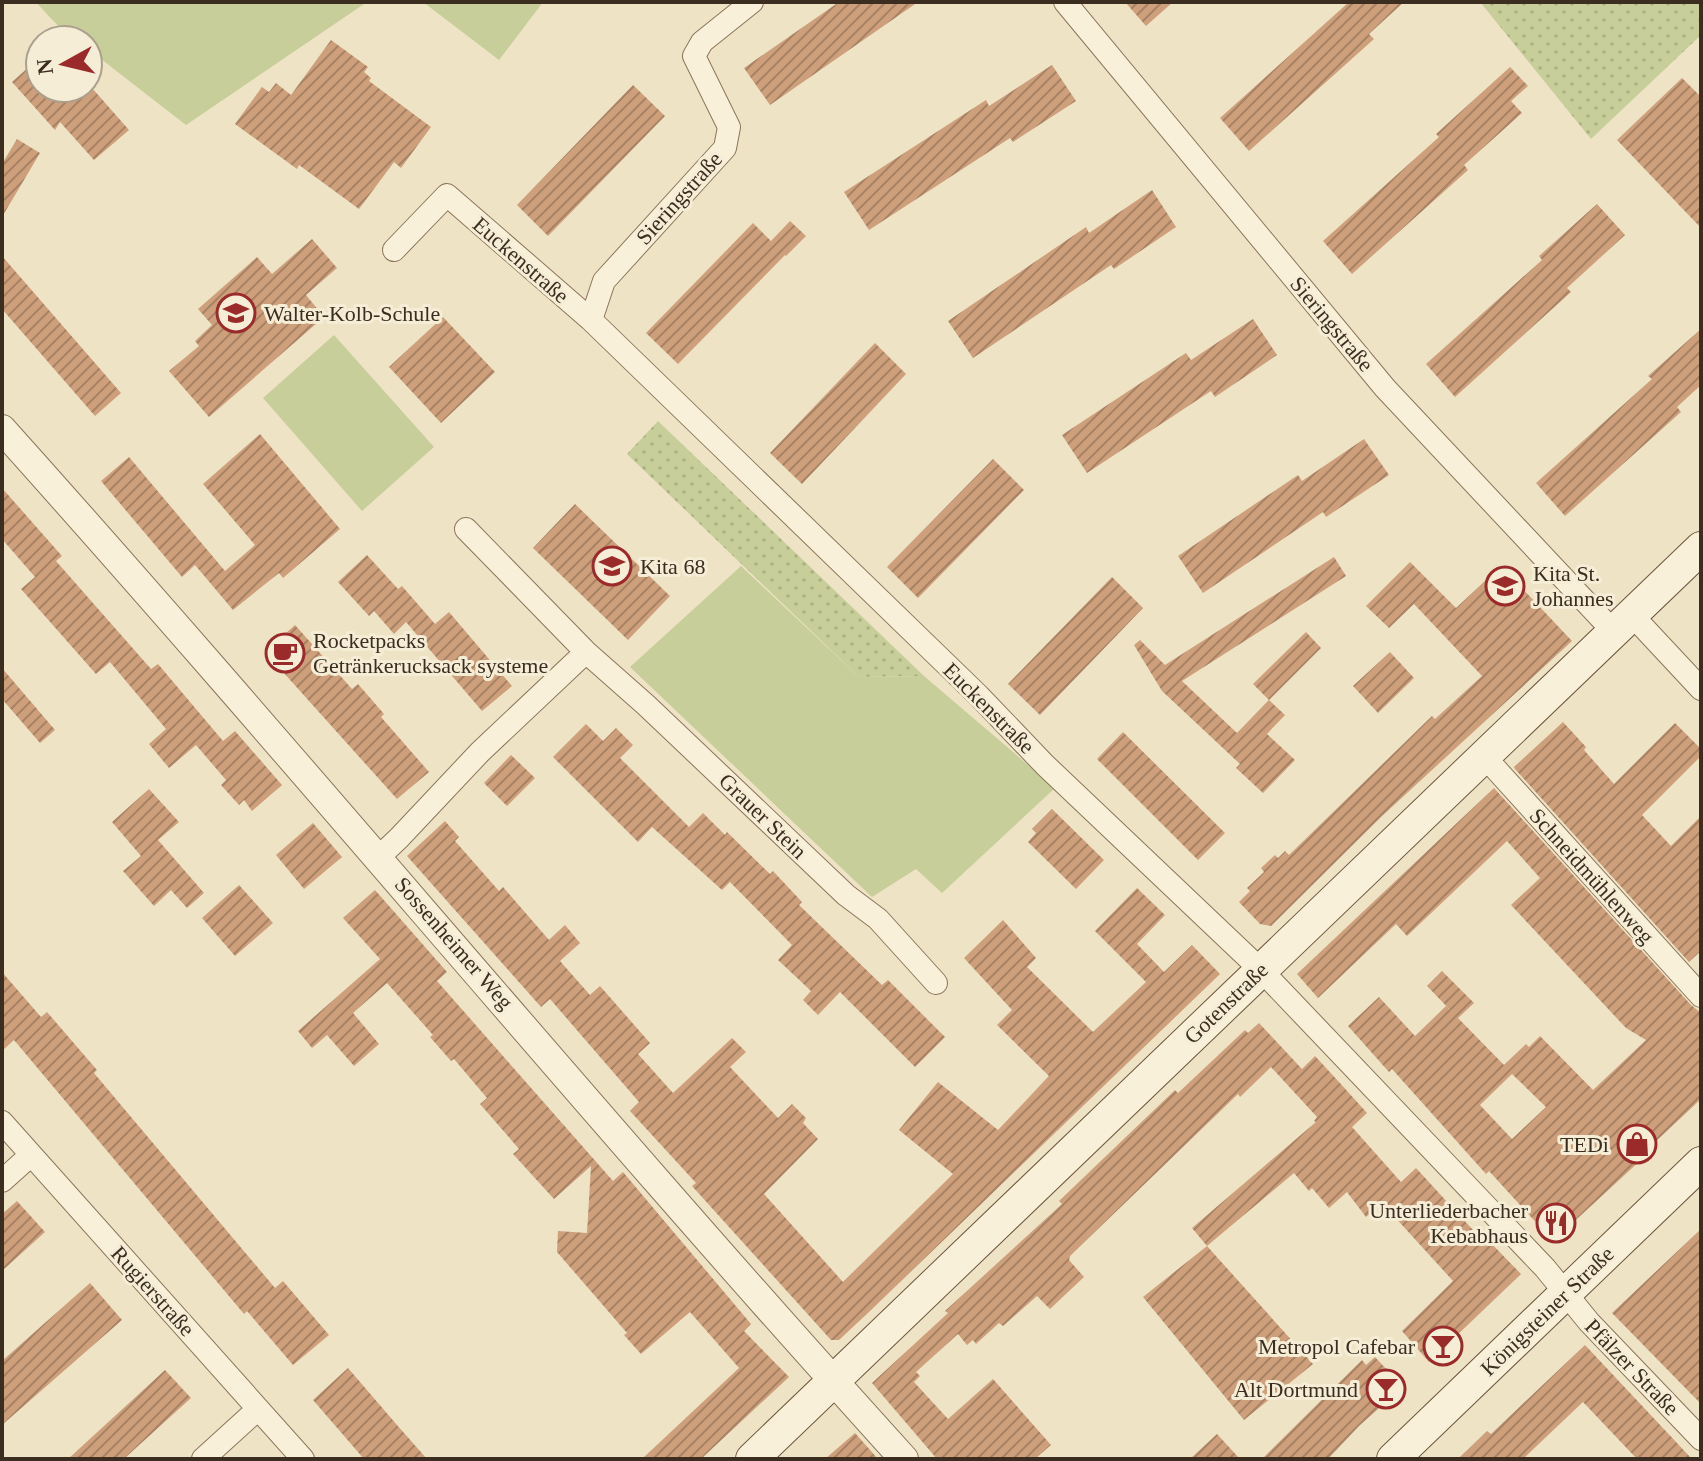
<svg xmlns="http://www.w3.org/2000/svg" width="1703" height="1461" viewBox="0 0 1703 1461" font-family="Georgia,serif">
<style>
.grass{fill:url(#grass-dots)}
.park{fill:#c7ce99}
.building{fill:url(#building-hatch);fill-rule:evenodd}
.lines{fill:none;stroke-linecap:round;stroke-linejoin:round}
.minor-casing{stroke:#8b755b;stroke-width:24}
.tertiary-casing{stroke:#8b755b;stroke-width:30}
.secondary-casing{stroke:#6d563e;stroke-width:34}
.minor{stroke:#f9f0da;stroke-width:22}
.tertiary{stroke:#f9f0da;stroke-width:28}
.secondary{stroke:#f9f0da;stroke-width:32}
.labels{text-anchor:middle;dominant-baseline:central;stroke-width:6;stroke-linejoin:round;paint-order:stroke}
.street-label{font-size:22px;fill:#3b2d1f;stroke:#f6edd6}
.poi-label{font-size:22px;fill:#3b2d1f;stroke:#f6edd6;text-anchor:start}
</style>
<defs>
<pattern id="grass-dots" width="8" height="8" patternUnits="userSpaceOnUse" patternTransform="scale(2)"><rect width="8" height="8" fill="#c7ce99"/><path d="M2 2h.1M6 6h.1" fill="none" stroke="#acb183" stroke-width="1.8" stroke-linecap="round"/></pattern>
<pattern id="building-hatch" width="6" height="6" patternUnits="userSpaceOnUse" patternTransform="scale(2)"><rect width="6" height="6" fill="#ce9f7b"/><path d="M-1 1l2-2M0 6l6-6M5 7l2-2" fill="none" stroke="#a88264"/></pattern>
</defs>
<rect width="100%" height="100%" fill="#efe3c6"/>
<path class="grass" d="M1480,2H1701V35L1591,139Z
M658,421L924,676L859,677L627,454Z"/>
<path class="park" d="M36,2H367L186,125L88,49V40C67,40 50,17 36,2Z
M423,2H543L499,60Z
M334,335L434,447L362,511L263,398Z
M741,566L859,677L924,676L1055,788L942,893L916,869L872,897L630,667Z"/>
<path class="building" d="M839,2H918L770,105L744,68Z
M1125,2H1173L1146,26Z
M1349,2H1404L1369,34L1374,39L1249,151L1220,118Z
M331,40L368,67L364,72L371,78L369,81L431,127L401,168L394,162L359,209L299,165L297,169L235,124L262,87L269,92L276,83L291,95Z
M40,57V88H92L129,130L94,160L60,122L55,130L12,82Z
M1052,65L1076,101L1013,142L1010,138L869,230L844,192L986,100L989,106Z
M1510,67L1528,86L1511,101L1522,113L1464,165L1468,170L1352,274L1323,241L1439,137L1436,134Z
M1682,78L1701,97V228L1617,140Z
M633,85L665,116L548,236L517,205Z
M17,139L40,153L2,217V164Z
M1152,190L1176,227L1114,269L1111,265L973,358L948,321L1086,227L1089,233Z
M1597,204L1625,235L1567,288L1571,292L1455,397L1426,364L1542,260L1539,256Z
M790,221L806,236L786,256L785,255L678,364L646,333L753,223L771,241Z
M312,239L337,268L306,295L324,317L209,417L169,371L199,346L195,341L212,325L198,309L257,257L272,274Z
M2,256L121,393L95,416L2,309Z
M443,317L495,372L441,423L389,367Z
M1253,319L1277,355L1215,397L1211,391L1087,473L1062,435L1186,353L1191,360Z
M1701,329V385L1677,407L1681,412L1565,516L1536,483L1652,379L1648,376Z
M875,343L906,374L802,484L770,453Z
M260,434L340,529L283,578L279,573L233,610L195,565L182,577L101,481L129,457L225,571L255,545L203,484Z
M1364,439L1389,475L1326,517L1323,512L1203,593L1178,556L1298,475L1302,481Z
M993,459L1024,490L918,598L887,567Z
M2,488L62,556L56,561L151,669L158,664L223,741L235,731L282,785L252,811L244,800L239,805L221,785L226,780L196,745L169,768L149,744L166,729L110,662L96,674L21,589L35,577L2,539Z
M575,504L670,596L628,640L533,548Z
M367,555L398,589L402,586L435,624L449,612L512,686L482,711L406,622L394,634L374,611L369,616L338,582Z
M1334,557L1346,576L1182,681L1237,733L1269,700L1285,715L1267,734L1295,760L1263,793L1236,768L1240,764L1162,691L1134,645L1140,640L1165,665Z
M1410,562L1456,608L1501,566L1572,641L1381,817L1271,926L1260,924L1239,902L1250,891L1247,888L1264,872L1261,868L1275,855L1278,858L1285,851L1289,855L1432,716L1435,719L1482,676L1414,604L1389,628L1366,606Z
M1112,577L1143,608L1040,715L1008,684Z
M295,625L352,689L358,684L384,714L381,717L429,772L397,799L265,652Z
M1306,632L1321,648L1269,700L1253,684Z
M1390,652L1414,678L1378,713L1353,686Z
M2,668L55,730L40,743L2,699Z
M1563,722L1586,747L1584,750L1614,784L1675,723L1701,749V756L1642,815L1671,846L1701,816V951L1689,962L1515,769L1514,767Z
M586,724L603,741L616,728L633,745L620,758L689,827L703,813L725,835L727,832L770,874L773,871L802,902L799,905L882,985L888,980L945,1037L915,1067L840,992L818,1015L803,1000L811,991L778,960L792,945L730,882L722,890L652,827L638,842L553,757Z
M1123,732L1225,833L1198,860L1097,759Z
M511,755L535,778L507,806L484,783Z
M1494,788L1691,1005L1701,1013V1099L1653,1144L1655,1147L1553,1241L1489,1171L1486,1174L1392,1069L1389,1072L1348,1026L1379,997L1415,1036L1446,1006L1454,1014L1427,986L1442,971L1474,1003L1458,1018L1504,1065L1526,1044L1529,1047L1540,1036L1593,1090L1646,1040L1626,1028L1511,905L1540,878L1507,841L1407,936L1396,924L1318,998L1297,974ZM1512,1074L1546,1107L1512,1139L1480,1105Z
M149,789L179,822L158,840L204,893L187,908L171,890L154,906L123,871L141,856L112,822Z
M1052,809L1104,860L1076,889L1028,842L1036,833L1032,829Z
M445,821L459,837L455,841L499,891L503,887L549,940L565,925L580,943L560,961L590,995L600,986L650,1043L638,1054L673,1093L732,1038L746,1052L730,1067L778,1118L792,1104L806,1118L803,1123L818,1139L764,1194L843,1282L953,1174L899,1130L938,1082L998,1130L1049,1076L997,1025L1012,1010L964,958L1003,920L1036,958L1027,967L1093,1032L1146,982L1095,931L1137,888L1165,915L1137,944L1164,972L1192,945L1220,974L869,1312L839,1340H831L692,1186L696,1183L630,1111L639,1102L550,999L541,1007L407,856Z
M313,823L342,857L304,889L276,855Z
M239,885L273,923L235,956L202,918Z
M375,890L447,972L437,981L613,1181L623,1172L751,1324L744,1331L789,1377L701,1459H642L739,1368L690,1312L641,1354L624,1335L627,1333L557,1252L558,1231L587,1233L591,1166L554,1199L513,1154L519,1149L480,1104L487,1098L454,1059L451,1061L430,1037L433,1035L387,983L353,1013L379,1044L354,1066L327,1035L312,1048L298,1031L380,959L343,918Z
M2,972L41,1017L47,1012L97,1070L94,1073L275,1288L283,1281L329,1335L293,1365L247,1311L244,1314L14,1040L2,1051Z
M1259,1023L1302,1069L1315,1056L1339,1082L1367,1113L1352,1127L1401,1182L1416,1168L1484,1242L1487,1239L1521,1274L1429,1362L1402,1331L1453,1281L1382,1203L1366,1217L1347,1192L1329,1208L1312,1188L1309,1191L1294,1173L1207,1246L1192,1228L1316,1122L1314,1121L1317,1117L1271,1067L1240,1097L1238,1094L1070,1256L1069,1260L1084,1277L1050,1309L1037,1296L1003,1326L999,1323L976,1344L973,1340L967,1345L958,1334L916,1372L920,1376L914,1382L948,1419L993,1379L1051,1445L1035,1459H937L872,1383L948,1313L945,1311L1062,1204L1059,1201L1175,1090L1178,1093L1245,1030L1248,1033Z
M17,1201L45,1232L2,1271V1214Z
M1701,1229V1404L1612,1313Z
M1207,1246L1313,1364L1244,1420L1143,1297Z
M90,1283L122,1320L2,1425V1361Z
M1585,1345L1692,1459H1637L1583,1402L1523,1459H1458L1487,1431L1491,1434Z
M1375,1357L1403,1387L1359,1426L1328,1459H1262L1362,1360L1366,1365Z
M348,1368L397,1425L427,1459H364L313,1400Z
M165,1370L191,1398L137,1447L124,1459H68Z
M855,1433L878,1459H825Z
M1217,1434L1240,1459H1190Z"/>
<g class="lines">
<defs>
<path id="minor" d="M1065,2L1385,388L1614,632
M394,250L447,195L591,320L979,696L1045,765L1261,970L1545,1268L1589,1322L1701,1439
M591,320L604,281L725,148L729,127L694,56L702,42L752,2
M466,529L586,652L646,705L846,895L878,919L936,983
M1631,614L1701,689
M1484,756L1701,996
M379,857L399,838L480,752L586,652
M2,1122L303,1459
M2,1181L31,1155
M203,1459L258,1409"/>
<path id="tertiary" d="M2,429C307,769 597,1121 904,1459"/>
<path id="secondary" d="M752,1459L1701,548
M1393,1459L1701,1163"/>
</defs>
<use href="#minor" class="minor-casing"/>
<use href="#tertiary" class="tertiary-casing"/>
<use href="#secondary" class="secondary-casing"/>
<use href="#minor" class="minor"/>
<use href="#tertiary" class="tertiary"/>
<use href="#secondary" class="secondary"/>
</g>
<defs>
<symbol id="school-ring" viewBox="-11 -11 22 22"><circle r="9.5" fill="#f6edd6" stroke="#9b2b2a" stroke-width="1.5"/><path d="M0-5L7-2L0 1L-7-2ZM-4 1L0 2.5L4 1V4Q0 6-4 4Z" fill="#9b2b2a"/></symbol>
<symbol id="cafe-ring" viewBox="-11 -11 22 22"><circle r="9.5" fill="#f6edd6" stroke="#9b2b2a" stroke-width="1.5"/><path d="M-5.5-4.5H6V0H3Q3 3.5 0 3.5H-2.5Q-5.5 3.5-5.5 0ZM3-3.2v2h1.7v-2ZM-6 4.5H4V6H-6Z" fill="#9b2b2a"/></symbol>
<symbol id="shop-ring" viewBox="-11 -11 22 22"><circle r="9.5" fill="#f6edd6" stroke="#9b2b2a" stroke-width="1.5"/><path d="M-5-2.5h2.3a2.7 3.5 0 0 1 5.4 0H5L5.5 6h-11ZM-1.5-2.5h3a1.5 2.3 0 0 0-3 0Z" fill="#9b2b2a"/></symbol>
<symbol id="restaurant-ring" viewBox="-11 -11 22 22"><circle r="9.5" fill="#f6edd6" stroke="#9b2b2a" stroke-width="1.5"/><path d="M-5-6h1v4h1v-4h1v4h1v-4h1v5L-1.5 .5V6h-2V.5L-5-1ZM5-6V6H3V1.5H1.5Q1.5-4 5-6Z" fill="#9b2b2a"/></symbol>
<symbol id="bar-ring" viewBox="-11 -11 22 22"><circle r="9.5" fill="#f6edd6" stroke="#9b2b2a" stroke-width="1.5"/><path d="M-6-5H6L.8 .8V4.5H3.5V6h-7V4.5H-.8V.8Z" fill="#9b2b2a"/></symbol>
</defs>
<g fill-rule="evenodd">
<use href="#school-ring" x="214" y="291" width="44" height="44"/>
<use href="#school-ring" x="590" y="544" width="44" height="44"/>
<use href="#school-ring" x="1483" y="564" width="44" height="44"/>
<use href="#cafe-ring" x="263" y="631" width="44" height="44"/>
<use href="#shop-ring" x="1615" y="1122" width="44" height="44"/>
<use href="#restaurant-ring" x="1534" y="1201" width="44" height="44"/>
<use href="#bar-ring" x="1421" y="1324" width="44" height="44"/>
<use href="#bar-ring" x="1364" y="1367" width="44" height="44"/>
</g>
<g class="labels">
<g class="street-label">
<text transform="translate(679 198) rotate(-48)">Sieringstraße</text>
<text transform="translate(521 260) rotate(41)">Euckenstraße</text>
<text transform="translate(1332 324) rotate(50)">Sieringstraße</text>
<text transform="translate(989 708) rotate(45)">Euckenstraße</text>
<text transform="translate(763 816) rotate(44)">Grauer Stein</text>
<text transform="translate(1592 876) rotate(48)">Schneidmühlenweg</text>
<text transform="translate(454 943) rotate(49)">Sossenheimer Weg</text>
<text transform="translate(1226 1003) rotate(-44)">Gotenstraße</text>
<text transform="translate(153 1291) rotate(48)">Rugierstraße</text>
<text transform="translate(1547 1311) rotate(-44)">Königsteiner Straße</text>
<text transform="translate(1632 1367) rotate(46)">Pfälzer Straße</text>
</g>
<g class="poi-label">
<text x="264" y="313">Walter-Kolb-Schule</text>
<text x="640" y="566">Kita 68</text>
<text x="1533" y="573">Kita St.<tspan x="1533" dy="25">Johannes</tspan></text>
<text x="313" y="640">Rocketpacks<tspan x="313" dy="25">Getränkerucksack systeme</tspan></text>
<text x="1609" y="1144" text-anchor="end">TEDi</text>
<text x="1528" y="1210" text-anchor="end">Unterliederbacher<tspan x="1528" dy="25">Kebabhaus</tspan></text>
<text x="1415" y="1346" text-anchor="end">Metropol Cafebar</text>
<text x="1358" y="1389" text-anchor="end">Alt Dortmund</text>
</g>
</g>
<rect width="1703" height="1461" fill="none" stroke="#3b2d1f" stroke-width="8"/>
<g transform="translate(64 64) rotate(262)"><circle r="38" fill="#f6edd6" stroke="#aba08d" stroke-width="2"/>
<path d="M0-6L14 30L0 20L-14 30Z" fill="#9b2b2a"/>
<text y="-12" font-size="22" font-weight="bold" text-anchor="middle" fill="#3b2d1f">N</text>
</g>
</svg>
